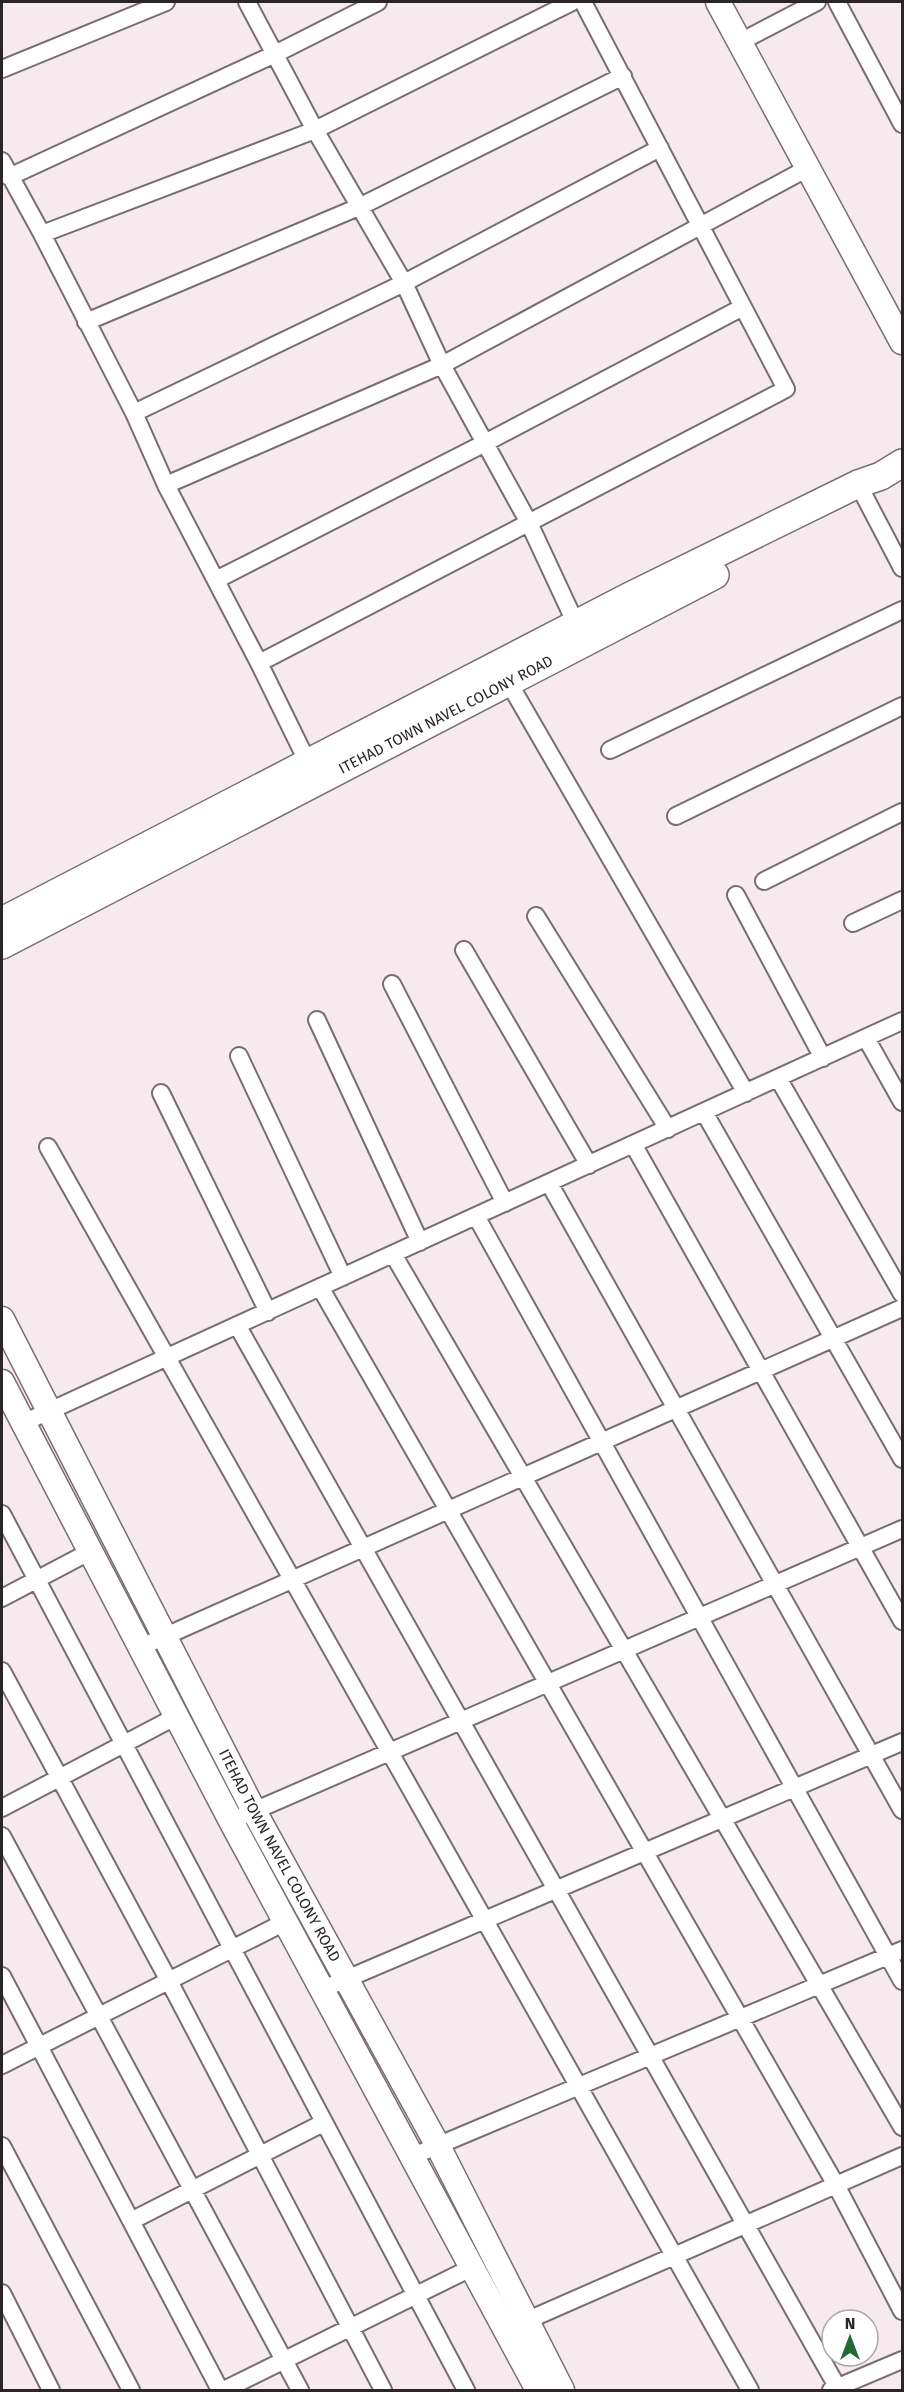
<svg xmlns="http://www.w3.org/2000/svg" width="904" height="2392" viewBox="0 0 904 2392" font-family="'Fira Sans',sans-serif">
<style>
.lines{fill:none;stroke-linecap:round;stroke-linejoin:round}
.street-casing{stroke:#796d72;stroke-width:20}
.secondary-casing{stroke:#796d72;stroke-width:27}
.primary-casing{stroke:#796d72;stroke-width:30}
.street{stroke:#fff;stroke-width:16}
.secondary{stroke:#fff;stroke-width:24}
.primary{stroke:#fff;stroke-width:27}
.labels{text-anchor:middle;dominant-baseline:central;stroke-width:6;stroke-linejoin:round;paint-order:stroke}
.street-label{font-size:15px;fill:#2a2628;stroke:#fff}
</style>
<rect width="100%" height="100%" fill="#f7eaef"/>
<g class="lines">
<defs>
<path id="street" d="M247,2L315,130L404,283L442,365L529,523L576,624
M837,2L902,124
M740,42L817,2
M2,69L166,2
M2,161L42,234L134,413L166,485L259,663L311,769
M9,177L275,54L378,2
M42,234L315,130L572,2
M86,322L361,206L623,76
M134,413L404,283L660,148
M858,484L902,568
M166,485L442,365L808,168
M216,580L485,443L743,307
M259,663L786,389L583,2
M505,676L746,1093
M610,750L902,610
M676,816L902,706
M764,881L902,812
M736,895L823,1058
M536,916L668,1129
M853,923L902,900
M464,950L589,1165
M392,984L505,1203
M317,1020L420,1242
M866,1038L902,1102
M239,1056L343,1277
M778,1078L902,1294
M161,1093L268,1312
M704,1112L902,1459
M633,1144L902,1621
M48,1147L750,2390
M549,1183L902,1810
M476,1216L902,1981
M393,1254L902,2127
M320,1287L836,2185L902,2311
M237,1325L839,2390
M23,1423L902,1021
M2,1514L466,2390
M2,1598L91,1551
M141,1647L902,1308
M2,1671L169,1981L383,2390
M2,1808L177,1716
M231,1821L902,1529
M2,1836L300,2390
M2,1976L220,2390
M323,1989L902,1742
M2,2065L287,1921
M2,2146L131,2390
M413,2156L902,1950
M131,2221L323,2123
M2,2293L51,2390
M519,2324L902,2156
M224,2390L473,2267
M831,2390L902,2360"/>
<g id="secondary">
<path d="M718,2L902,342"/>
<path id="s1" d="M2,1319L254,1811L438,2146L562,2390"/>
<path d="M2,1382L231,1821L538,2390"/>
</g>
<g id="primary">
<path d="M2,921L630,596L858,484L881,476L902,463"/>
<path id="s2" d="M2,945L715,575"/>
</g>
</defs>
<use href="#street" class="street-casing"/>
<use href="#secondary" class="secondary-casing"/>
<use href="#primary" class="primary-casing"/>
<use href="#street" class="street"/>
<use href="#secondary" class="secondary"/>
<use href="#primary" class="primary"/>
</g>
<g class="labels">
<g class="street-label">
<text stroke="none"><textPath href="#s2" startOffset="500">ITEHAD TOWN NAVEL COLONY ROAD</textPath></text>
<text stroke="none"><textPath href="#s1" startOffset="604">ITEHAD TOWN NAVEL COLONY ROAD</textPath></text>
</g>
</g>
<rect width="904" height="2392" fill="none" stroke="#2a2628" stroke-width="6"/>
<g transform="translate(850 2338)"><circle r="28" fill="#ffffff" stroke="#aaa8a9" stroke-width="1.5"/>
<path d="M0-4.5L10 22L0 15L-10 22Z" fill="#246a36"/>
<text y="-9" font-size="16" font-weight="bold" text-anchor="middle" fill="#2a2628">N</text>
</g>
</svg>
